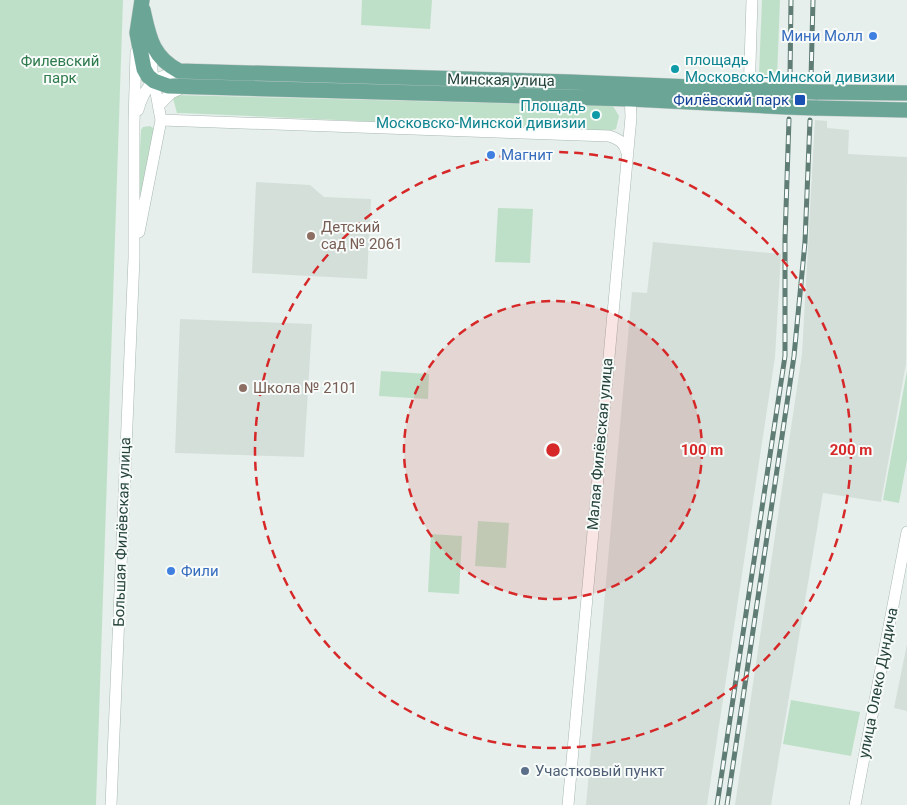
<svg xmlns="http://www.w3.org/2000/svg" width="907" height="805" viewBox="0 0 907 805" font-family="Roboto,sans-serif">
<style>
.built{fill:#d4dfda}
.green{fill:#bfe0c8}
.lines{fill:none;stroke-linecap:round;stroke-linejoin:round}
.minor-casing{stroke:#a8b8b2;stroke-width:12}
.major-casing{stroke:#c2cac8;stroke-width:16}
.minor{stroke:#fff;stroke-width:11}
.major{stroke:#6aa596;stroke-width:15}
.rail-casing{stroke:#5f7d75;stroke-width:5}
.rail{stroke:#f7fbf9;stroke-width:3;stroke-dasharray:9;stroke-linecap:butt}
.major-bridge-casing{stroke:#c2cac8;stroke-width:16;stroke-linecap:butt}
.major-bridge{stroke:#6aa596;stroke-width:15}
.ring{fill:none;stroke:#d62828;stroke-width:2.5;stroke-dasharray:9 6}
.shop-dot{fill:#3f7fe0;stroke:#f7fbf9;stroke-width:2}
.culture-dot{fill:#0f9aa8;stroke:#f7fbf9;stroke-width:2}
.transit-dot{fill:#1a4fb4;stroke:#f7fbf9;stroke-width:2}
.education-dot{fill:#8d6e63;stroke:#f7fbf9;stroke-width:2}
.service-dot{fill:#5c6f8a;stroke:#f7fbf9;stroke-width:2}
.labels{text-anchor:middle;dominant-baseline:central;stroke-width:4;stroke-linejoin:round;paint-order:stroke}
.shop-label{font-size:15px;fill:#366cbe;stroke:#f7fbf9;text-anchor:start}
.culture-label{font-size:15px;fill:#0d838f;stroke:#f7fbf9;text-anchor:start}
.park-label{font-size:15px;fill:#2d7a4b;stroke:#f7fbf9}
.street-label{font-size:15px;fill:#24423a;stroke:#f7fbf9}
.transit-label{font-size:15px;fill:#164399;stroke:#f7fbf9;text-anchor:end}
.education-label{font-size:15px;fill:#785e54;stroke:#f7fbf9;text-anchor:start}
.service-label{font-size:15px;fill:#4e5e75;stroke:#f7fbf9;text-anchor:start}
.centre{fill:#d62828;stroke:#f7fbf9;stroke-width:2.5}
.ring-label{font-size:15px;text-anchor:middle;font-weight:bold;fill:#d62828;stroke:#f7fbf9;stroke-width:4;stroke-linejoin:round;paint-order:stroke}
</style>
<rect width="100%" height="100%" fill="#e6efeb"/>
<path class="built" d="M815,120L827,121V128L849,130L848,154L907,157L906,364L881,502L823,493L771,805H735L802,354Z
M256,182L310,185L324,197L371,199L367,279L252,273Z
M653,242L781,254L775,357L707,805H586L632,292L647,293Z
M180,319L312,324L304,457L175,453Z
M907,644V711L894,708Z"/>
<path class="green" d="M0,0H123L96,805H0Z
M362,0H432L430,29L361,25Z
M762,0H780L777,78H763L759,74Z
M172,95L613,106L619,116L616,129L607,132L181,113H177Z
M150,126L153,128V141L142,209L137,210L141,130L143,127Z
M498,208L533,209L530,263L495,262Z
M381,371L429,374L428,399L379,396Z
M907,371V460L899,503L883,500Z
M478,521L509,523L506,568L475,566Z
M431,534L462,536L459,594L428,592Z
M791,700L860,712L851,756L783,744Z"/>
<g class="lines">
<defs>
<path id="minor" d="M749,96L752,0
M158,106L171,93L182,88
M138,110C145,85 154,77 179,71
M161,120L609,136C619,139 625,143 627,153
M139,232L161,120L152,71L151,44
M111,805L134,258V123L136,52
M568,805L631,117L630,93
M855,805L907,532"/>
<path id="major" d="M142,0L137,33L144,69L148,76L154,81L168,86L631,99L787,107
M143,10C149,37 152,57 179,71L570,82L787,91
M816,92L907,93
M815,108L907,110"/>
</defs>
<use href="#minor" class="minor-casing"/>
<use href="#major" class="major-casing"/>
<use href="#minor" class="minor"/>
<use href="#major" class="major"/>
<defs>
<path id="rail" d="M790,78L791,0
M811,79L813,0
M717,805L785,356V239L789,119
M727,805L794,356L805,242L810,120"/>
</defs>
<use href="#rail" class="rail-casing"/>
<use href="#rail" class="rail"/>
<defs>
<path id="major-bridge" d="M787,91L816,92
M787,107L815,108"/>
</defs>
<use href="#major-bridge" class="major-bridge-casing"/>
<use href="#major-bridge" class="major-bridge"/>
</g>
<circle cx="553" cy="450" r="149" fill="#d62828" fill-opacity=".12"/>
<g class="ring">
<circle cx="553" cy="450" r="149"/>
<circle cx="553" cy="450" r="298"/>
</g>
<g class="shop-dot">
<circle cx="873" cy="36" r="5"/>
<circle cx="491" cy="155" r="5"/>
<circle cx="171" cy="571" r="5"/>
</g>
<g class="culture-dot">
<circle cx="675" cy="69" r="5"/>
<circle cx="596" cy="115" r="5"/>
</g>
<rect class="transit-dot" x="794" y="94" width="12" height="12" rx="2.5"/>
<g class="education-dot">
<circle cx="311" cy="236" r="5"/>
<circle cx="243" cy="388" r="5"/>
</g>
<circle class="service-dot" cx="525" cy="771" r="5"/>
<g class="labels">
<g class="shop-label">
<text x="863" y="36" text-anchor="end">Мини Молл</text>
<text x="501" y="155">Магнит</text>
<text x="181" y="571">Фили</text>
</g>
<g class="culture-label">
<text x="685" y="60">площадь<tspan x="685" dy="17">Московско-Минской дивизии</tspan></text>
<text x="586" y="106" text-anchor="end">Площадь<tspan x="586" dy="17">Московско-Минской дивизии</tspan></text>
</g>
<g class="park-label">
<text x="60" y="61">Филевский<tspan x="60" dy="17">парк</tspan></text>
</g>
<g class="street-label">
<text transform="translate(501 80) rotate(1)">Минская улица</text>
<text transform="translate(600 444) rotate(-85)">Малая Филёвская улица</text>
<text transform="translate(122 532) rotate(-88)">Большая Филёвская улица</text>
<text transform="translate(878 683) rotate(-79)">улица Олеко Дундича</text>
</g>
<g class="transit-label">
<text x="789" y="100">Филёвский парк</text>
</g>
<g class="education-label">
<text x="321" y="227">Детский<tspan x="321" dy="17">сад № 2061</tspan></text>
<text x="253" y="388">Школа № 2101</text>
</g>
<g class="service-label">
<text x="535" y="771">Участковый пункт</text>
</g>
</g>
<circle cx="553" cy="450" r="8" class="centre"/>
<g class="ring-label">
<text x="702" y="455">100 m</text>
<text x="851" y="455">200 m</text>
</g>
</svg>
